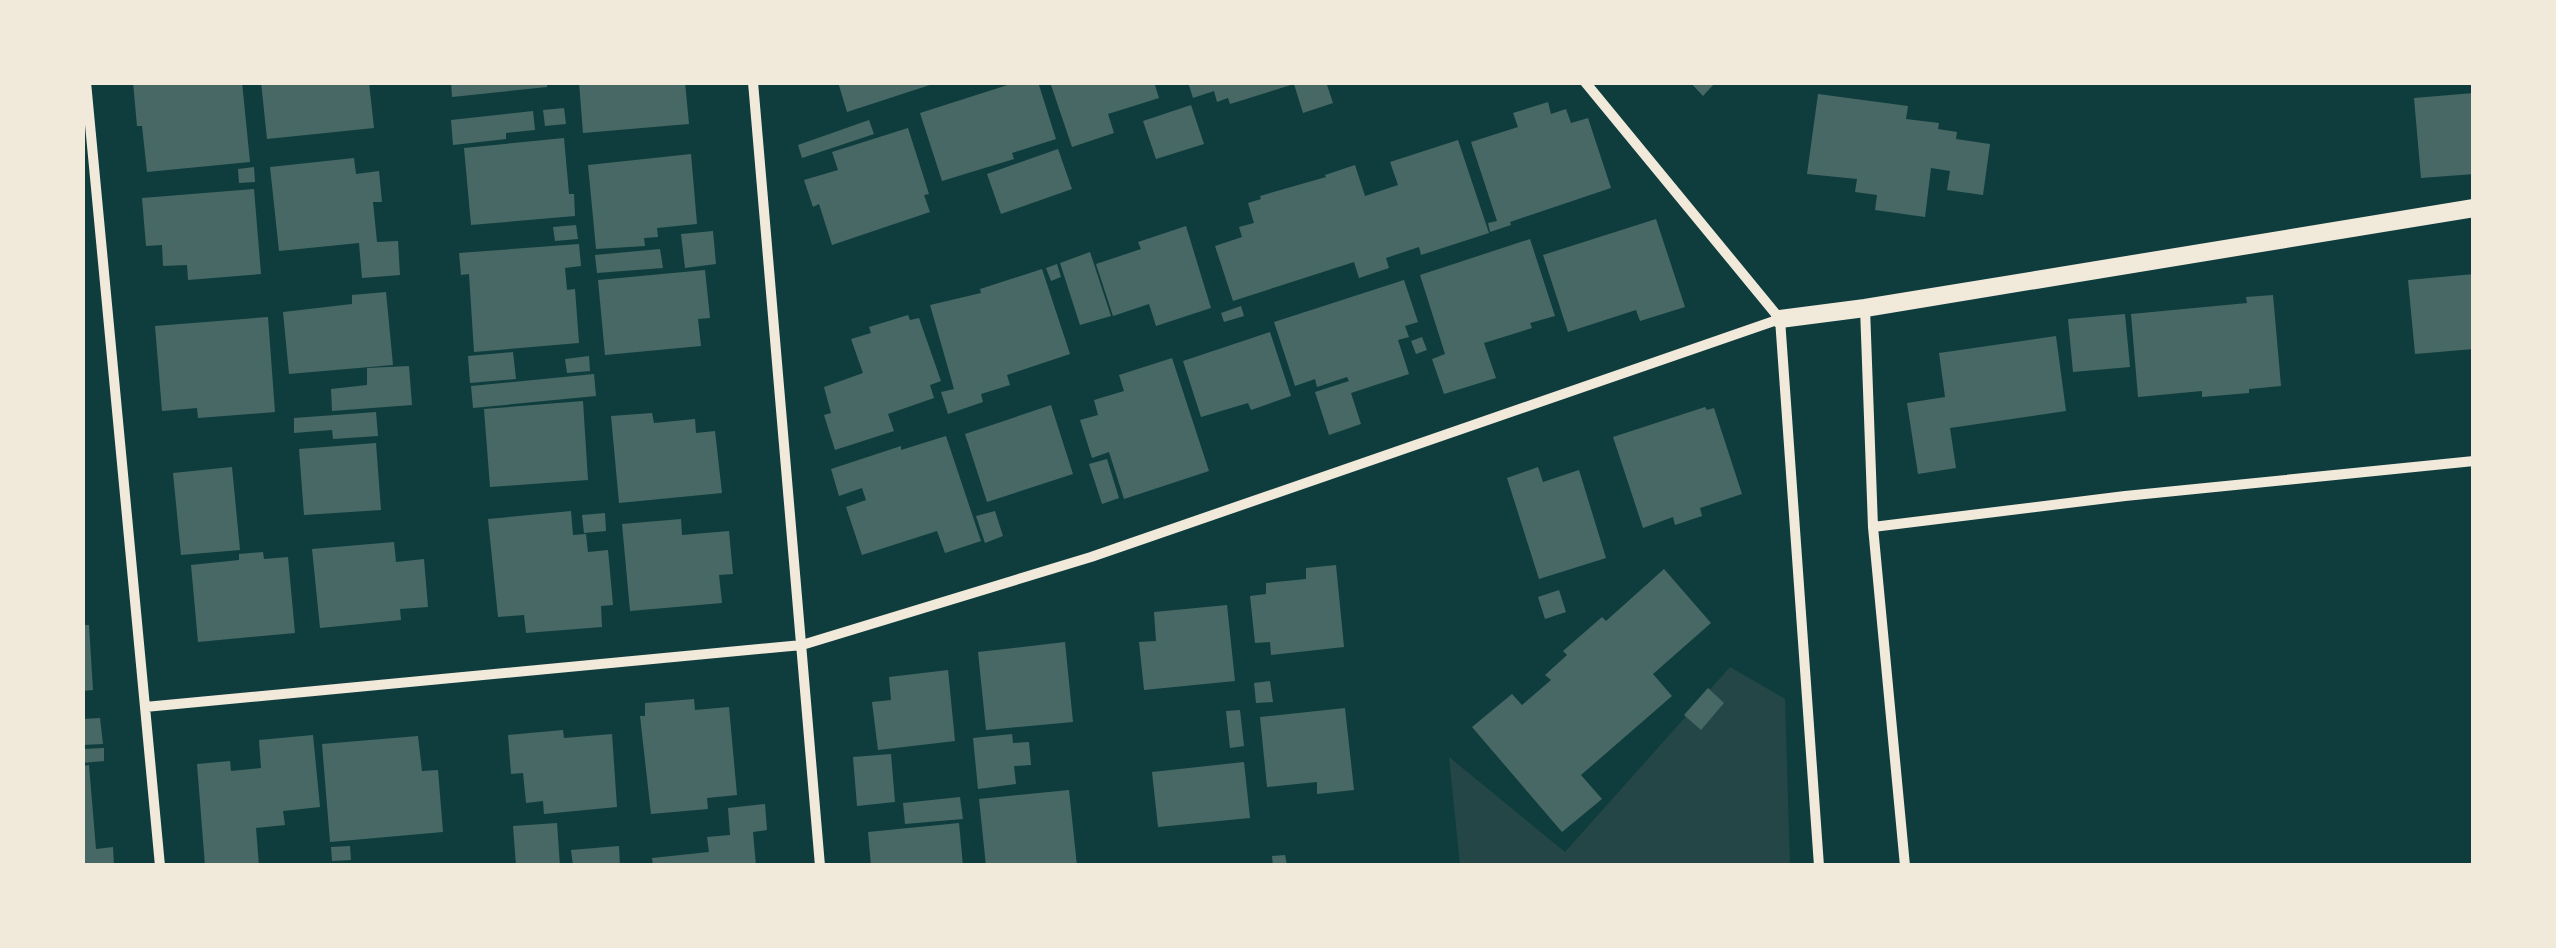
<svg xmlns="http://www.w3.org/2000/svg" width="2556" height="948" viewBox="0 0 2556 948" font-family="'Nunito Sans',sans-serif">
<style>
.green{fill:#244646}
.building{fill:#486865}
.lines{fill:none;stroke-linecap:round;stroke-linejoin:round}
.minor{stroke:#f1e9da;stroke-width:10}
.tertiary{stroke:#f1e9da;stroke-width:18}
</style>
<rect width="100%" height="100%" fill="#0f3d3e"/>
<path class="green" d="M1730,667L1785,699L1790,865H1460L1449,757L1565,852Z"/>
<path class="building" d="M133,82H242L250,162L147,172L142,126H137Z
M261,82H369L374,128L267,139Z
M451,82H547V87L452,97Z
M579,82H685L689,124L583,133Z
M838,82H936V83L847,112Z
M1017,82H1038L1056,139L1012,153L1014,159L942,181L920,113Z
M1050,82H1154L1159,98L1108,114L1114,133L1072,147Z
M1188,82H1326L1333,103L1303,113L1294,84L1230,104L1228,98L1217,102L1214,91L1193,98Z
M1690,82H1712L1714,84L1703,96Z
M2474,93V174L2421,178L2414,98Z
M1818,94L1908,106L1906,119L1939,123L1938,129L1957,132L1956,139L1990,144L1983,195L1947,190L1950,171L1931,168L1925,217L1875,210L1877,195L1855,192L1857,179L1807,174Z
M1548,102L1551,114L1566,109L1571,123L1588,118L1611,188L1510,222L1511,225L1490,232L1488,223L1497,221L1471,142L1518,127L1513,113Z
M1191,105L1204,144L1156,159L1143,121Z
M564,108L566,124L545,126L543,110Z
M533,111L535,130L506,133V139L453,145L451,120Z
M869,120L874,134L802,158L798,145Z
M908,128L929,194L924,195L930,212L832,245L819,204L813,207L804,180L838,170L832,152Z
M564,138L569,194H574L575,216L471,225L464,148Z
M1458,140L1489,233L1421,255L1419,247L1386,258L1389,268L1359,278L1354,262L1233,301L1215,246L1242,237L1239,227L1254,223L1248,203L1261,199L1260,196L1326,177L1325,175L1355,165L1365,196L1398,185L1390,162Z
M1058,149L1072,189L1001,214L987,174Z
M691,154L697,224L657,228L658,237L644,238L645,246L596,249L588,165Z
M354,158L356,174L379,171L382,202H373L377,242L398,241L400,275L362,278L359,243L279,251L270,167Z
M254,167L255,182L239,183L238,169Z
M254,189L261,274L188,280L187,265L163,266L162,245L146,246L142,198Z
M1656,219L1685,307L1640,321L1636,310L1568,332L1543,255Z
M576,225L578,239L555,241L553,227Z
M1186,226L1211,308L1156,326L1149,304L1113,316L1096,264L1141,249L1138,242Z
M713,231L716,264L685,268L681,234Z
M1530,239L1555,316L1530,323L1532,328L1484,343L1496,378L1444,394L1432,359L1445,354L1420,275Z
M579,244L581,266L565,268L567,290L575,289L579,343L474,352L469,274L461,275L459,253Z
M660,249L663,268L597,273L595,255Z
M1090,252L1111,316L1080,325L1060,263Z
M1057,264L1061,277L1051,281L1046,268Z
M1042,269L1070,354L1007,375L1010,385L981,394L983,402L948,414L941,392L954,389L930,305L981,293L980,289Z
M705,270L710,318L698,319L701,346L605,355L598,280Z
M2474,274V349L2415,354L2408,280Z
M1404,280L1418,322L1405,326L1409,337L1398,340L1409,374L1351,393L1361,424L1329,435L1315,392L1349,381L1347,377L1317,387L1315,379L1295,386L1274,322Z
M386,292L393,365L289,374L283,312L352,304V295Z
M2273,295L2281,386L2249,389V393L2202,397V391L2138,397L2131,314L2247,303L2246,297Z
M1241,306L1244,316L1224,322L1221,313Z
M2125,314L2130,367L2073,372L2068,319Z
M908,315L910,320L919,318L941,381L930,385L934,398L888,414L894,431L835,450L824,415L831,413L824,387L863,373L851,339L871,333L869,327Z
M268,317L275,412L198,418L197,408L162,411L155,326Z
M1270,332L1291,396L1251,410L1248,403L1201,417L1183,361Z
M2056,336L2066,411L1950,428L1956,468L1918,474L1907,403L1945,397L1939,353Z
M1422,337L1427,350L1416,354L1411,341Z
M513,352L516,379L470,383L468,356Z
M589,356L590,371L567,373L565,359Z
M1172,358L1209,471L1124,499L1109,452L1092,458L1080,420L1098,415L1094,400L1124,391L1119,375Z
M409,366L412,405L332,411L331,389L367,385V368Z
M594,374L596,396L473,408L471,386Z
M583,401L588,480L490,487L484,409Z
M1051,405L1073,474L987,502L965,434Z
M1705,407L1707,410L1714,408L1742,494L1700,508L1702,516L1675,525L1673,517L1643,528L1613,437Z
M376,412L378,436L333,439L332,430L294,433V418Z
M652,413L654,423L695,419L696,433L715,431L722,493L619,503L611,416Z
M946,436L981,541L945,553L937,531L862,555L846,507L866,500L862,488L839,496L831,469L901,446V450Z
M376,443L381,510L304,515L299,449Z
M1107,459L1119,498L1102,504L1089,464Z
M232,467L240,550L181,555L173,473Z
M1538,467L1543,482L1579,470L1606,558L1539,579L1507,478Z
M571,511L573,535L586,534L588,552L608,550L613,605L601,606L602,627L526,633L524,615L498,617L488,519Z
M995,511L1003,536L985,543L976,516Z
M605,513L606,531L584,533L582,515Z
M681,519L682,535L729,531L733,574L719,575L722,603L630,611L622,524Z
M394,542L396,562L424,559L428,607L400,609L401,620L320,628L312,549Z
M263,552L264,559L288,557L295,633L198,642L191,565L239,560V554Z
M1336,565L1344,647L1271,655L1270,642L1255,643L1250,596L1266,594V583L1306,579V568Z
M1664,569L1711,623L1653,674L1672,696L1581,775L1602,799L1562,832L1472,727L1512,694L1522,705L1551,680L1545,675L1567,655L1563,651L1602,617L1606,621Z
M1559,590L1566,612L1545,619L1538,597Z
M1227,605L1235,681L1144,690L1139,642L1156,641L1154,612Z
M82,625H89L93,690L82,691Z
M1065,642L1073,722L986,730L978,652Z
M948,670L955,741L878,750L872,702L891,700L889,677Z
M1270,681L1273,702L1256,703L1254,683Z
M1708,688L1724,703L1701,730L1684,715Z
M694,699L695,710L729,707L737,795L707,798L708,809L651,814L640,716H645V703Z
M1345,708L1354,790L1317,794V782L1267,787L1260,717Z
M1240,710L1244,746L1230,748L1226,711Z
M100,718L103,744L82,745V719Z
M563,730L564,738L612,734L617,807L544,814L543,801L526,803L523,773L511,774L508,735Z
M1012,734L1013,743L1029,742L1031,765L1014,766L1016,784L978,789L973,738Z
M313,735L320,807L283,811L285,825L256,828L259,866H205L197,764L230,761L231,771L261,768L259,740Z
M418,736L422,771L438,770L443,832L330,842L322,744Z
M104,748V761L82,763V749Z
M891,754L895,802L857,806L853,757Z
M1244,762L1250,818L1158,827L1152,772Z
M89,765L96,849L113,847L114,866H82V766Z
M1069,790L1077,866H986L979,799Z
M960,797L963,819L905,824L903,803Z
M765,804L767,830L753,832L756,866H653L652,858L709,852L707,837L730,835L728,808Z
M557,823L560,866H516L513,826Z
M959,823L963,866H871L868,832Z
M350,846L351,860L332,861L331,847Z
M619,846L620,866H573L571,850Z
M1285,855L1287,865L1273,866L1272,856Z"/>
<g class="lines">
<path class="minor" d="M86,82L160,866
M753,82L820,866
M1585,82L1780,319L1819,866
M1865,308L1873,527L1905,866
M1873,527L2125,496L2474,461
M145,707L802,645L1091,557L1780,319"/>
<path class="tertiary" d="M1780,319L1865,308L2474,208"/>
</g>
<rect width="2556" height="948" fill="none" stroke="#f1e9da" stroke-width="170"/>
</svg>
